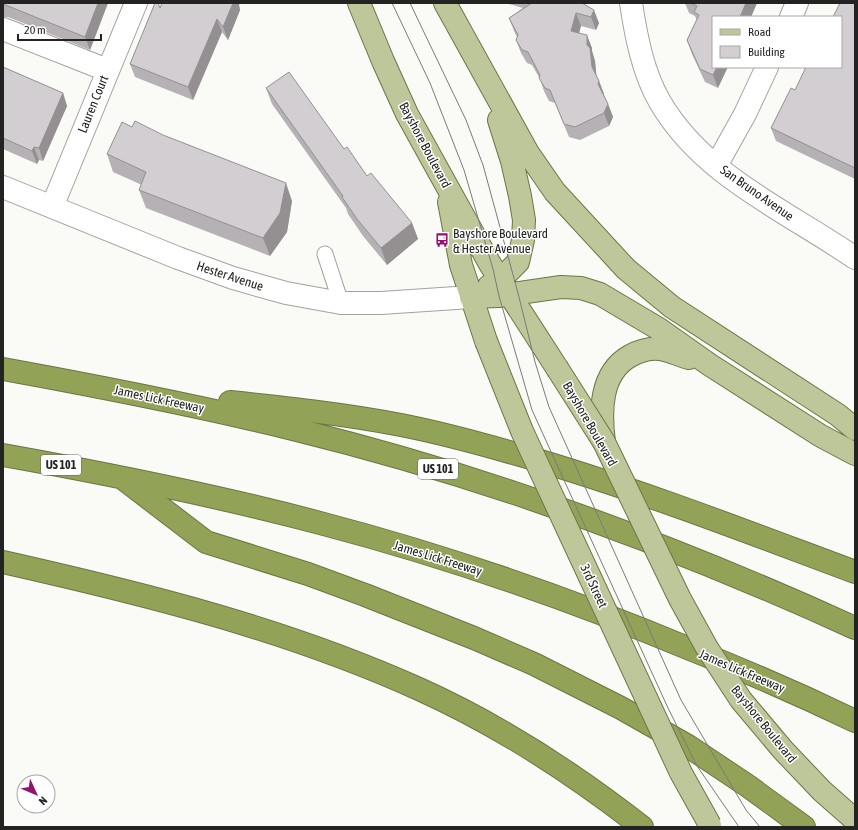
<svg xmlns="http://www.w3.org/2000/svg" width="858" height="830" viewBox="0 0 858 830" font-family="'Asap Condensed',sans-serif">
<style>
.lines{fill:none;stroke-linecap:round;stroke-linejoin:round}
.lane-casing{stroke:#a2a39f;stroke-width:17}
.street-casing{stroke:#a2a39f;stroke-width:24}
.secondary-casing{stroke:#a2a39f;stroke-width:24}
.primary-casing{stroke:#6b7644;stroke-width:24}
.highway-casing{stroke:#6b7644;stroke-width:24}
.lane{stroke:#fff;stroke-width:15}
.street{stroke:#fff;stroke-width:22}
.secondary{stroke:#fff;stroke-width:22}
.primary{stroke:#bec79a;stroke-width:22}
.highway{stroke:#92a256;stroke-width:22}
.tram{stroke:#7a7b79;stroke-width:1}
.primary-bridge-casing{stroke:#6b7644;stroke-width:24;stroke-linecap:butt}
.primary-bridge{stroke:#bec79a;stroke-width:22}
.wall{fill:#b5b1b4}
.shaded-wall{fill:#949092}
.building{fill:#d3ced1;stroke:#949092}
.labels{text-anchor:middle;dominant-baseline:central;stroke-width:3;stroke-linejoin:round;paint-order:stroke}
.shield{fill:#fff;stroke:#656564;stroke-width:1}
.shield-label{font-size:12px;font-weight:bold;fill:#232322}
.street-label{font-size:13px;fill:#232322;stroke:#fff}
.poi-label{font-size:13px;fill:#232322;stroke:#fff;text-anchor:start}
</style>
<rect width="100%" height="100%" fill="#fafbf7"/>
<g class="lines">
<defs>
<path id="lane" d="M325,254L341,303"/>
<path id="street" d="M791,17L797,3
M3,29L107,70
M716,166L745,114L767,67
M3,187L178,258L233,278L286,293L341,303H381L471,297
M52,207L136,3"/>
<path id="secondary" d="M631,3C636,36 643,73 660,102C703,176 787,211 855,258"/>
<path id="primary" d="M359,3L383,61L407,114L490,264L557,368
M445,3L528,153L555,192L626,269L672,307L838,415L855,429
M449,202L461,265L486,341
M489,286L501,279L518,262L523,240L524,220L520,196L512,161L499,120
M471,297L499,296L561,287L581,288L600,294L659,329L710,365L821,436L855,454
M604,442C600,411 600,373 630,356C639,351 649,348 660,349C669,350 680,356 689,358"/>
<path id="highway" d="M3,369C102,387 200,406 297,430C489,477 675,546 855,628
M230,402C287,408 344,414 401,425C447,434 493,447 537,460C645,492 750,533 855,572
M3,455C109,474 215,495 320,523C446,556 570,599 690,649C746,671 801,695 855,721
M125,480L206,542L308,574L365,595L474,638L534,664L621,708L688,746L748,786L804,827
M3,562C145,594 286,629 419,689C499,725 573,773 642,827"/>
</defs>
<use href="#lane" class="lane-casing"/>
<use href="#street" class="street-casing"/>
<use href="#secondary" class="secondary-casing"/>
<use href="#primary" class="primary-casing"/>
<use href="#highway" class="highway-casing"/>
<use href="#lane" class="lane"/>
<use href="#street" class="street"/>
<use href="#secondary" class="secondary"/>
<use href="#primary" class="primary"/>
<use href="#highway" class="highway"/>
<path class="tram" d="M392,3L430,83L464,170L493,269L499,296L532,410L668,708L697,766L739,827
M410,3L466,120L483,165L518,293L535,362L549,407L681,700L746,810L760,827"/>
<defs>
<path id="primary-bridge" d="M486,341L522,431L681,773L710,825
M557,368L604,442L680,599L707,648L741,700L783,750L822,791L855,820"/>
</defs>
<use href="#primary-bridge" class="primary-bridge-casing"/>
<use href="#primary-bridge" class="primary-bridge"/>
</g>
<path class="wall" d="M3,3H108L90,50L8,17H3Z
M505,3H582L599,23L596,30L581,26L579,33L592,48V51L595,61L596,75L599,81L604,94V95L608,104L613,117L609,126L580,140L569,137L555,103L549,101L544,91L540,79L532,65L527,63L521,53L516,40L517,37L514,31L509,18L523,8Z
M685,3H757L751,17H713L718,88L705,82L692,54L687,40L697,21L695,16L689,13Z
M855,3V179L776,141L771,128L795,90L841,67Z
M239,5L240,10L228,40L222,32L193,100L135,77L130,64Z
M3,67L63,93L67,106L43,161L39,160L37,164L3,149Z
M266,88L367,176L412,223L418,239L387,265L363,236L348,214L346,208L272,104Z
M132,127L292,201L287,232L270,256L146,208L139,190L142,185L113,172L107,154Z"/>
<path class="shaded-wall" d="M98,3H108L90,50L85,37Z
M233,3H240L239,5L240,10L228,40L223,27Z
M746,3H757L751,17H740Z
M594,10L599,23L596,30L591,17Z
M576,13L581,26L576,44L571,31Z
M217,19L222,32L193,100L188,87Z
M587,35L592,48V51L595,61L597,81L592,67L587,45Z
M717,67H728L718,88L713,75Z
M599,81L604,94L603,97L598,84Z
M63,93L67,106L43,161L39,148Z
M608,104L613,117L609,126L604,113Z
M34,147L39,160L37,164L32,151Z
M286,183L292,201L287,232L270,256L263,238Z
M412,223L418,239L387,265L381,248Z"/>
<path class="building" d="M3,3H98L85,37L3,4Z
M155,3H158L160,8L162,3H233L223,27L217,19L188,87L130,64Z
M532,3H582L594,10L591,17L576,13L571,31L587,35V45L590,48L592,67L599,81L598,84L608,104L604,113L575,127L564,124L550,90L545,88L539,78L540,75L528,52L522,50L516,40L518,35L509,18Z
M691,3H746L740,17H713V67H717L713,75L700,69L687,40L699,15L694,12L697,6Z
M840,3H855V168L771,128L791,88L795,90L806,67H841V17H833Z
M3,67L63,93L39,148L34,147L32,151L3,138Z
M289,72L344,149L347,147L367,176L371,173L412,223L381,248L357,219L342,197L343,196L266,88Z
M135,121L163,135L286,183L280,213L263,238L139,190L146,172L107,154L122,122L132,127Z"/>
<defs>
<symbol id="bus-bare" viewBox="-9 -9 18 18"><path d="M-5-6H5V4H4V6H2V4H-2V6H-4V4H-5ZM-3.5-4V0h7V-4ZM-3.5 1.2v1.5H-2V1.2ZM2 1.2v1.5H3.5V1.2Z" fill="#93146f" stroke="#fff" stroke-width="2.5" paint-order="stroke"/></symbol>
</defs>
<g fill-rule="evenodd">
<use href="#bus-bare" x="432" y="230" width="20" height="20"/>
</g>
<g class="labels">
<g class="shield">
<rect x="41" y="455" width="40" height="20" rx="3"/>
<rect x="418" y="459" width="40" height="20" rx="3"/>
</g>
<g class="shield-label">
<text x="61" y="465">US 101</text>
<text x="438" y="469">US 101</text>
</g>
<g class="street-label">
<text transform="translate(93 104) rotate(-68)">Lauren Court</text>
<text transform="translate(425 145) rotate(62)">Bayshore Boulevard</text>
<text transform="translate(757 193) rotate(35)">San Bruno Avenue</text>
<text transform="translate(230 276) rotate(18)">Hester Avenue</text>
<text transform="translate(159 399) rotate(12)">James Lick Freeway</text>
<text transform="translate(590 424) rotate(60)">Bayshore Boulevard</text>
<text transform="translate(438 558) rotate(17)">James Lick Freeway</text>
<text transform="translate(594 586) rotate(65)">3rd Street</text>
<text transform="translate(742 671) rotate(23)">James Lick Freeway</text>
<text transform="translate(764 724) rotate(51)">Bayshore Boulevard</text>
</g>
<g class="poi-label">
<text x="453" y="233">Bayshore Boulevard<tspan x="453" dy="15">&amp; Hester Avenue</tspan></text>
</g>
</g>
<rect width="858" height="830" fill="none" stroke="#232322" stroke-width="8"/>
<rect x="712" y="16" width="130" height="52" fill="#ffffff" stroke="#a7a7a7"/>
<rect x="720" y="29" width="20" height="6" fill="#bec79a" stroke="#a7a7a7"/>
<text x="748" y="36" font-size="12" fill="#232322">Road</text>
<rect x="720" y="46" width="20" height="12" fill="#d3ced1" stroke="#a7a7a7"/>
<text x="748" y="56" font-size="12" fill="#232322">Building</text>
<g transform="translate(36 794) rotate(134)"><circle r="19" fill="#ffffff" stroke="#a7a7a7"/>
<path d="M0-3L7 15L0 10L-7 15Z" fill="#93146f"/>
<text y="-6" font-size="11" font-weight="bold" text-anchor="middle" fill="#232322">N</text>
</g>
<path d="M18 34v6h83v-6" fill="none" stroke="#232322" stroke-width="2"/>
<text x="24" y="34" font-size="12" fill="#232322" stroke="#ffffff" stroke-width="3" paint-order="stroke">20 m</text>
</svg>
